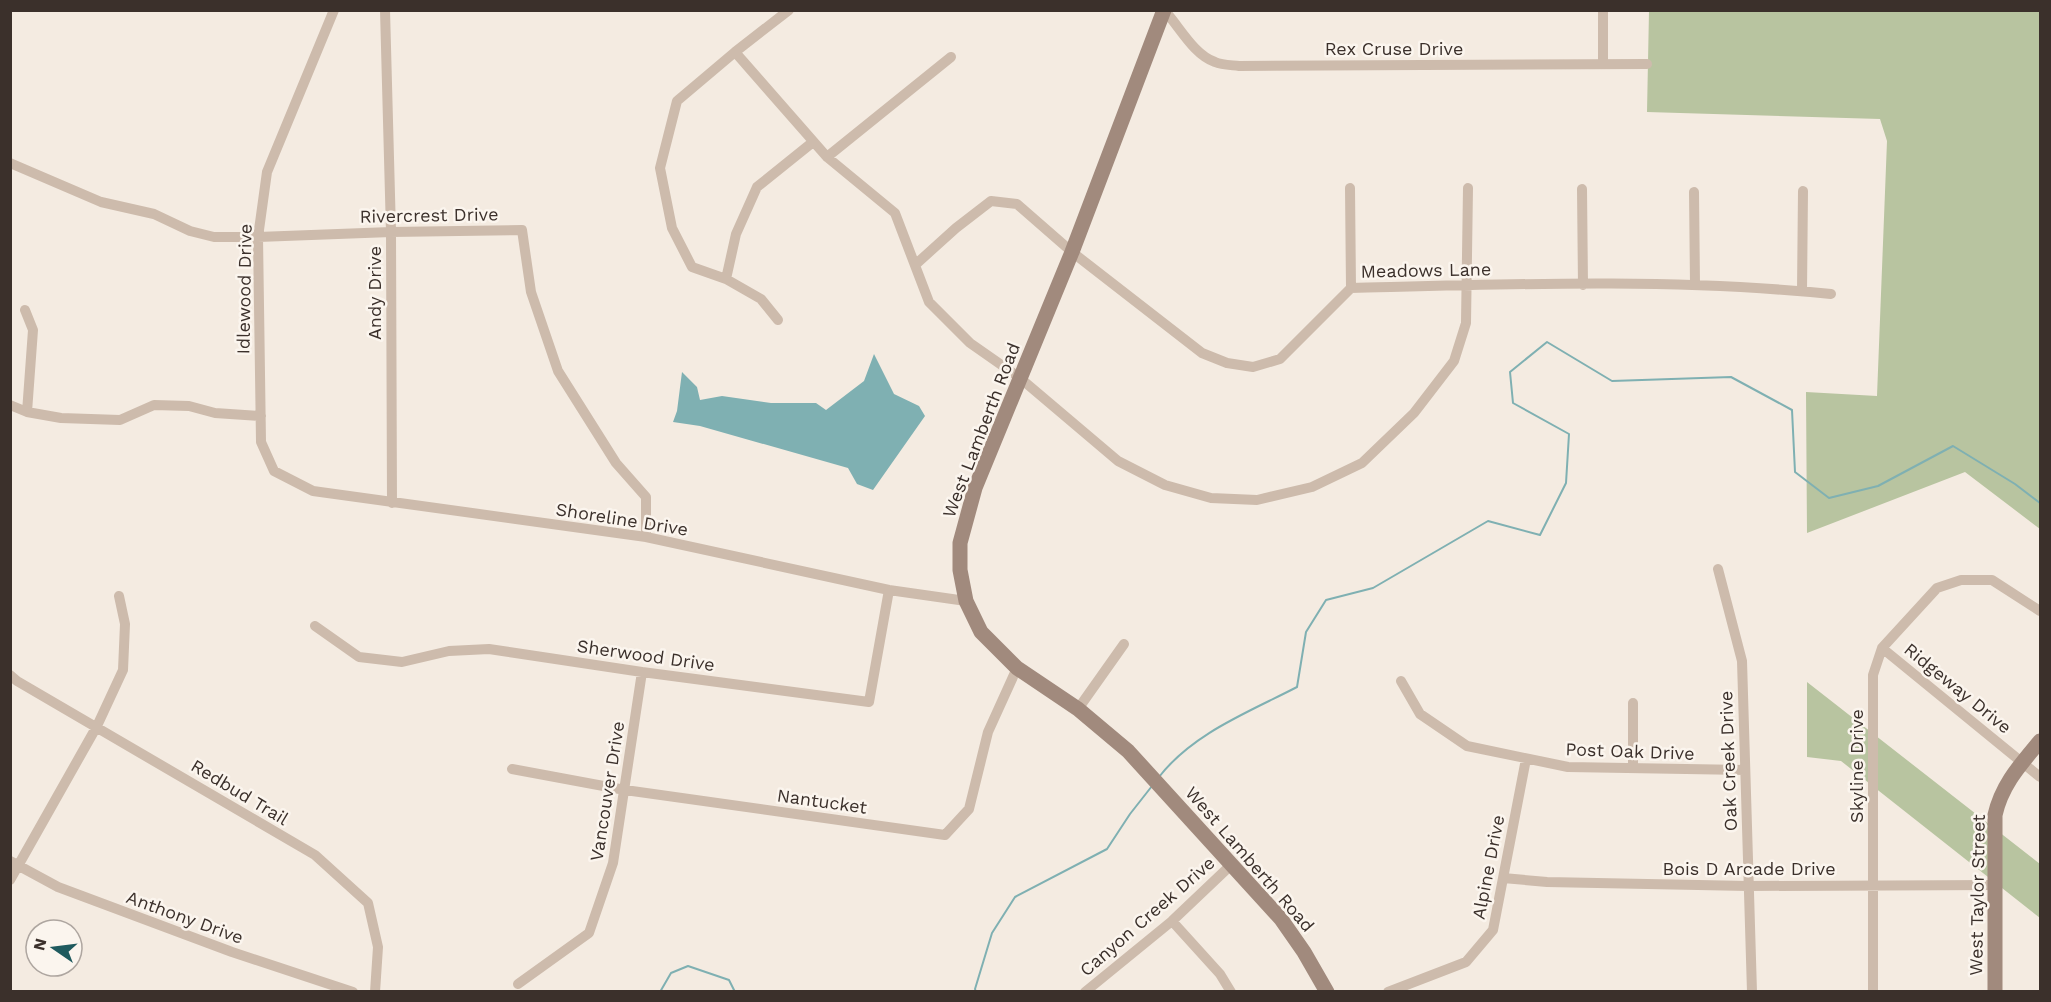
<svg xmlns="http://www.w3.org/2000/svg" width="2051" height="1002" viewBox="0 0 2051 1002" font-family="'Work Sans',sans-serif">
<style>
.green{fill:#b8c4a0}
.water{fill:#7fb0b2}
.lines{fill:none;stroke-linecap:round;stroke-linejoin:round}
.stream{stroke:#7fb0b2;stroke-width:2}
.street{stroke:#cdbbac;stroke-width:10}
.secondary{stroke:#a18a7d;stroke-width:15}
.labels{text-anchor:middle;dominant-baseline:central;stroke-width:5;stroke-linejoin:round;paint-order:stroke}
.street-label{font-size:18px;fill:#3b302b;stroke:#fbf5ee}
</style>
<rect width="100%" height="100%" fill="#f4ebe1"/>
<path class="green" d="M1649,11H2040V529L1965,472L1807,533L1806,392L1877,396L1887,141L1880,119L1647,112Z
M1807,682L2040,864V918L1841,761L1807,757Z"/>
<path class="water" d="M874,354L894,394L919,406L925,416L873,490L857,484L848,468L700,426L673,422L677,411L682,372L697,387L700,400L722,396L771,403H816L826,410L864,381Z"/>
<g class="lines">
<path class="stream" d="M1159,777C1193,733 1249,712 1297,687L1306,632L1326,600L1373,588L1488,521L1540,535L1566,483L1569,434L1513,403L1510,372L1547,342L1612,381L1731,377L1792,410L1795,472L1829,498L1878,486L1953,446L2015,484L2040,503
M660,992L671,973L688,966L729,980L735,992
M976,992L975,989L992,933L1015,897L1107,849L1130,814L1152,786"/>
<path class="street" d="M334,10L267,172L258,237L261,442L274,471L313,491L646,537L889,590L966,601
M385,10L391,232L392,503
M1164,10C1180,27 1193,54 1215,62C1222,65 1231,65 1239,66L1647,64
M735,52L827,157L895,213L929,302L970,343L1020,378L1118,461L1165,485L1211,498L1257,500L1312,487L1362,463L1414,413L1454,361L1466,323L1468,188
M1603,63V10
M827,157L951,57
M10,163L101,202L154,214L190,231L214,237H258L391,232L522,230L531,292L558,371L616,463L646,497V537
M1350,188L1351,288
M1582,189L1583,285
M1694,192L1695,284
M915,265L956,228L991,201L1017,204L1072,252L1202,353L1227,363L1253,367L1280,359L1351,288C1511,284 1672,278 1831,294
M726,279L736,234L757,187L813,142
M1802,291L1803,191
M25,310L33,330L27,412
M778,320L761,299L726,279L692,267L672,228L660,168L677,101L735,52L789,10
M10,405L27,412L61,418L120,420L154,405L189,406L215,413L261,416
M1718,569L1742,661L1752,992
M315,626L359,657L402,662L449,651L489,649L642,672L869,702L889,590
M1882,648L2040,777
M10,675L17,681L315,855L368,903L378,947L375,992
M1401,681L1420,714L1467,746L1568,767L1745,770
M1078,709L1124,644
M1633,768V703
M512,769L625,790L945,835L969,809L988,732L1017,668
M10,861L58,887L232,952L353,992
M1503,878L1547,882L1748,886L1995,885
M10,880L97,726L123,670L125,624L119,596
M1172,921L1220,974L1231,992
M518,984L589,933L613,863L642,672
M1085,992L1172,921L1231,865
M1388,992L1466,962L1493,930L1526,759
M1873,992V675L1882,648L1937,588L1961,580H1992L2040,611"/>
<path class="secondary" d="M1164,10L1072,252L975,488L960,543V570L966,601L981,632L1017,668L1078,709L1128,751L1281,919L1304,952L1327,992
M1995,992V815C2002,784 2021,764 2040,741"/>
</g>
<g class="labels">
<g class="street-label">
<text x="1394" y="48">Rex Cruse Drive</text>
<text transform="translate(429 215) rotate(-1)">Rivercrest Drive</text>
<text transform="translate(1426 270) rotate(-1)">Meadows Lane</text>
<text transform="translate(244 289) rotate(-89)">Idlewood Drive</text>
<text transform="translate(374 293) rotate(-90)">Andy Drive</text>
<text transform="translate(981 430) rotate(-69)">West Lamberth Road</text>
<text transform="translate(622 519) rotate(9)">Shoreline Drive</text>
<text transform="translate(646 655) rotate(8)">Sherwood Drive</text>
<text transform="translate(1958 688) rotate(39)">Ridgeway Drive</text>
<text transform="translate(1630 751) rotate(2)">Post Oak Drive</text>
<text transform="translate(1728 761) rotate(-92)">Oak Creek Drive</text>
<text transform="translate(1856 766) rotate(-90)">Skyline Drive</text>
<text transform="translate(607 791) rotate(-81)">Vancouver Drive</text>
<text transform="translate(240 792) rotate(31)">Redbud Trail</text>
<text transform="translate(822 801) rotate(8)">Nantucket</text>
<text transform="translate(1250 859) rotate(49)">West Lamberth Road</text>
<text transform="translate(1488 867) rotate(-79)">Alpine Drive</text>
<text x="1749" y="868">Bois D Arcade Drive</text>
<text transform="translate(1977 895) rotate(-89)">West Taylor Street</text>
<text transform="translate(1147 916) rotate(-41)">Canyon Creek Drive</text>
<text transform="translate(185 917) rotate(20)">Anthony Drive</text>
</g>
</g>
<rect width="2051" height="1002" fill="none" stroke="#3b302b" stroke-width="24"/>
<g transform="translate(54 948) rotate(284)"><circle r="28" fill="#fbf5ee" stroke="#aea6a0" stroke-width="1.5"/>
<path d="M0-4.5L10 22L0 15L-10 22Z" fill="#1f5a5e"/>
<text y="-9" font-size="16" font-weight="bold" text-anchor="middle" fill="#3b302b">N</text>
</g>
</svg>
